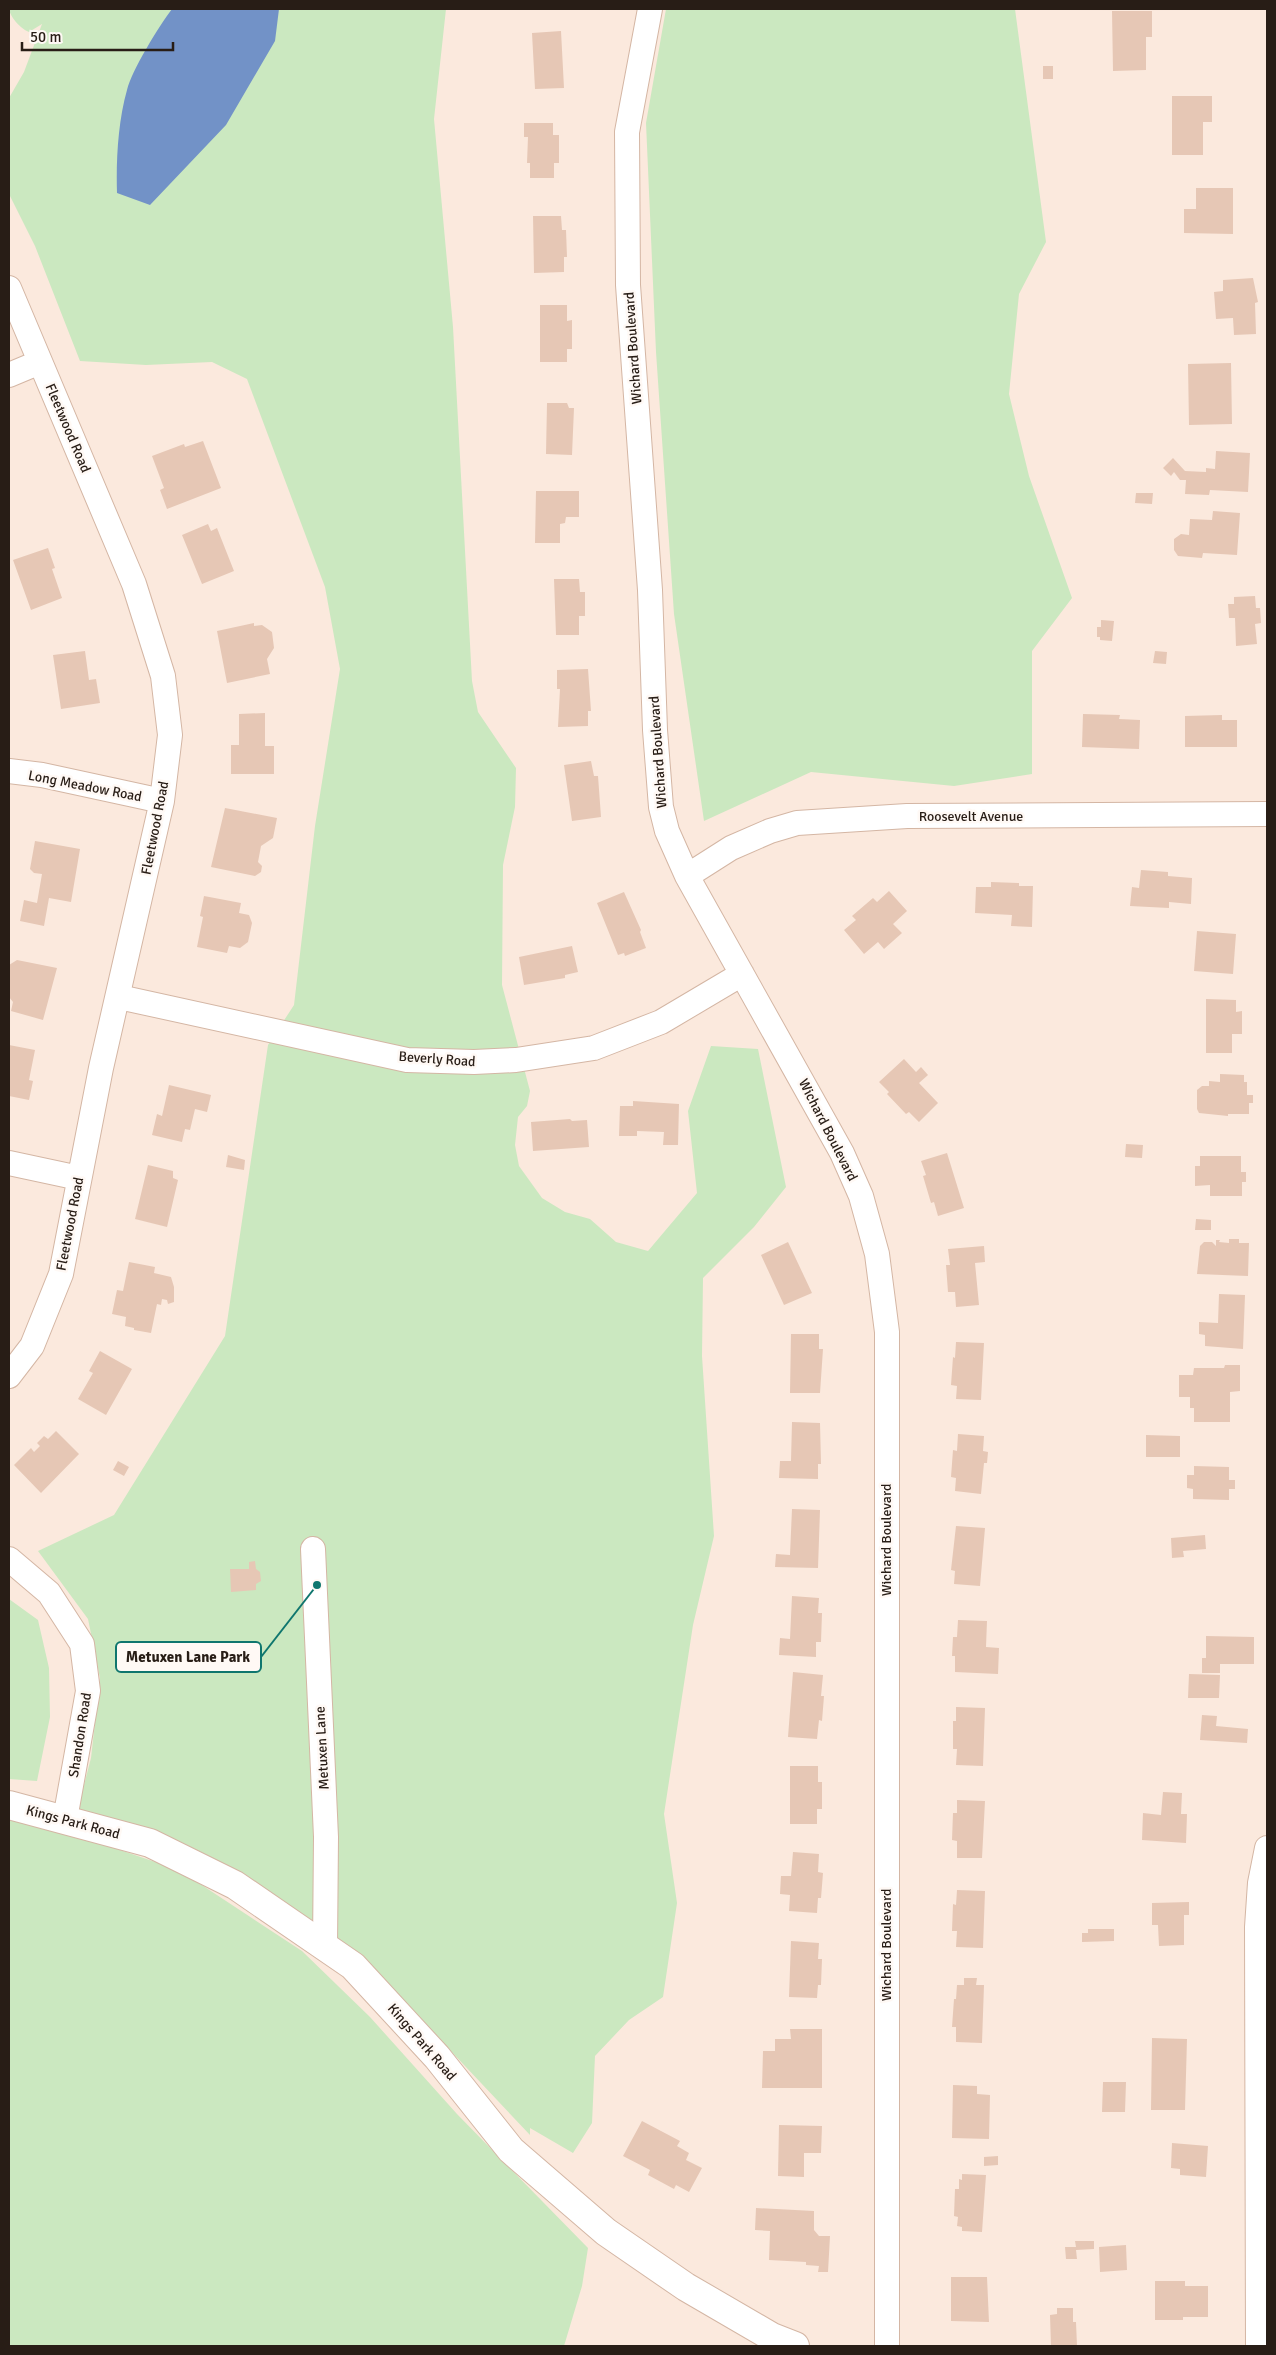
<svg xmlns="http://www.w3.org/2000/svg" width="1276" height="2355" viewBox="0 0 1276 2355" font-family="Signika,sans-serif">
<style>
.green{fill:#cbe8c0}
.water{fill:#7292c7}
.building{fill:#e6c7b5}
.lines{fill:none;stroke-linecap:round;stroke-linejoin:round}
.minor-casing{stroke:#d4b6a4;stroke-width:26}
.tertiary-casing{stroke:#d4b6a4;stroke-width:30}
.minor{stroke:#fff;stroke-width:24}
.tertiary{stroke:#fff;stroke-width:28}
.labels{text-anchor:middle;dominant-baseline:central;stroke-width:5;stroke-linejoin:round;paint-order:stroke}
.street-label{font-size:14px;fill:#281d16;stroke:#fff9f5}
.leader{fill:none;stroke:#0f766e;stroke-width:2}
.callout-dot{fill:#0f766e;stroke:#fff9f5;stroke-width:2}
.callout{fill:#fff9f5;stroke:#0f766e;stroke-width:2}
.callout-label{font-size:15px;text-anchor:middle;font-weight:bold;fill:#281d16}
</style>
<rect width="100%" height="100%" fill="#fbe9dd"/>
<path class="green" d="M9,9H446L434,119L453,327L472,681L478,712L516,768L515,807L503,865L502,985L530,1091L527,1106L518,1117L515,1145L519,1166L542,1198L565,1212L590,1219L616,1242L648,1251L697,1193L688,1111L711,1046L758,1049L786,1187L754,1227L703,1278L702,1356L714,1536L693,1625L664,1814L677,1903L663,1997L629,2020L595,2056L592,2123L573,2153L530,2128V2135L366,1961L246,1875L165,1839L77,1812L91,1758L100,1678L88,1619L38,1551L114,1515L225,1336L268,1045L294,1005L315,826L340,669L325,587L247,379L212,362L146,365L80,361L35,246L9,194V98L24,72L42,24L29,32C21,29 10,17 9,9Z
M666,9H1015L1046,242L1019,294L1009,394L1029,476L1072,598L1032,651V774L954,786L811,772L704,821L674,614L656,352L646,123Z
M9,1599L38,1620L49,1668L50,1717L37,1781L9,1779Z
M9,1819L58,1829L179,1870L302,1951L370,2017L457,2114L588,2248L582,2286L564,2346H9Z"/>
<path class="water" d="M172,9H279L275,41L226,125L150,205L117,193C116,160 118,122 127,90C132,70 159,26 172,9Z"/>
<path class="building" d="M1112,11H1152V37H1146V70L1113,71Z
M561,31L564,88L535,89L532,33Z
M1043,66H1053V79H1043Z
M1172,96H1212V122H1203V155H1172Z
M524,123H553V135H559V163H554V178H530V163H527L528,137H524Z
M1196,188H1233V234L1184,233V209H1196Z
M533,216H561L562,230H566L567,257H564V272L534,273Z
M1253,278L1258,302L1255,303L1256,334L1234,335L1233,318L1216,319L1214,292L1223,291V280Z
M540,305H567V321L572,320V349H567V362H540Z
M1231,363L1232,424L1189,425L1188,364Z
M547,403H567L569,408H574L572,455L546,454Z
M203,441L221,488L167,509L160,490L164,488L152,456L184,444L185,447Z
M1216,451L1250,453L1248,492L1210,490L1209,495L1185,494L1186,480H1180L1174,472L1171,476L1163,468L1173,458L1185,471L1206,472V468L1215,469Z
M536,491H579V517H566L565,523L560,524V543H535Z
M1136,493H1153L1152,504L1135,503Z
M1213,511L1240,513L1237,555L1203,553L1202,558L1178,556L1174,550V539L1181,534L1189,535L1190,519L1212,520Z
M208,524L211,531L217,528L234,571L202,584L182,535Z
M48,548L55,568L52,569L62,598L31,610L13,560Z
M554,579H579L580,592H585V616H579V635H556Z
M1255,596L1256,608H1260L1261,623L1255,624L1257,644L1236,646L1235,618H1229L1228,604H1234V597Z
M1101,620L1114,621L1112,641L1100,640V637H1097V627H1101Z
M254,623V626L262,625L272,632L274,648L267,659L270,674L227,683L217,631Z
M85,651L89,680L96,679L100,703L61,709L53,655Z
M1155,651L1167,652L1166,664L1153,663Z
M588,669L591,711H588V726L558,727L560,689H557V670Z
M265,713V746H274V774H231V745H239V714Z
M1083,714L1120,715L1119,719L1140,720L1139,749L1082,747Z
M1222,715V720H1237V747H1185V716Z
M591,761L594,776H598L601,817L572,821L564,765Z
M225,808L277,818L273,838L261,846L258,862L262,866L261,872L255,876L211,867Z
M35,841L80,849L71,902L49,898L44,926L20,921L24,900L37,903L42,874L34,873L30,869Z
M1141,870L1168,872V876L1192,878L1191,904L1169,902V908L1130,906L1132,887L1139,888Z
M991,882L1019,883V886H1033L1032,927L1011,926L1012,915L975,913L976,887H991Z
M889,891L907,911L893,924L902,933L884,949L878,942L864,954L844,930L856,920L852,916L873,898L877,902Z
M624,892L641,930L640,932L646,948L625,956L624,953L618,955L597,903Z
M204,896L241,903L239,913L249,915L252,923L248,942L240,948L229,946L227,953L197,947L203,917L200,916Z
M1197,931L1236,934L1233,974L1194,971Z
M572,946L578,972L565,975V978L524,985L519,957Z
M17,960L57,968L43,1020L11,1011L13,1002L9,997V965Z
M1206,999L1236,1000V1012L1242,1011V1034H1232V1053H1206Z
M9,1045L35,1050L29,1080L33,1081L29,1100L9,1096Z
M904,1059L916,1072L921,1067L928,1075L919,1083L938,1103L919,1122L909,1112L906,1114L887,1094L889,1092L879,1082Z
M1220,1074L1244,1075V1082H1247V1095H1253V1103H1249V1114H1228V1116L1199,1113L1197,1109V1090L1202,1086H1209V1081L1220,1082Z
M169,1085L211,1095L207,1112L195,1109L190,1130L185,1129L182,1142L152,1135L157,1114L162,1116Z
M633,1101L679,1104L678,1145H663L664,1132L637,1131V1136H619L620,1106H633Z
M570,1119L572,1121L587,1120L589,1147L533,1151L531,1122Z
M1126,1144L1143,1145L1142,1158L1125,1157Z
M947,1153L964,1208L938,1216L934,1202L931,1203L923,1176L926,1175L921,1161Z
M228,1155L245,1160L244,1170L226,1167Z
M1200,1156H1241V1172H1246V1182H1242V1196H1210V1185L1195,1186V1166H1200Z
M148,1165L173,1171V1178L178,1180L167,1227L135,1219Z
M1196,1219L1211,1220V1230H1195Z
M1229,1239H1239V1243H1249L1248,1276L1197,1274L1200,1246L1204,1242H1212L1216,1246V1240H1220L1219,1242L1229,1243Z
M788,1242L812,1293L784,1305L761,1255Z
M984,1246L985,1262L975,1263L979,1305L956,1307L955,1292H948L946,1265H950L948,1249Z
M129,1262L155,1267L154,1273L171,1277L174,1287V1302L168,1304L167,1300L162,1299L161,1305L157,1304L151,1333L134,1330V1328L125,1326L126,1317L112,1314L117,1290L123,1291Z
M1219,1294L1245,1295L1243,1349L1205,1346V1335L1199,1334V1322L1218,1323Z
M791,1334H819V1349H823L820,1393H790Z
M956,1342L984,1343L981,1400L956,1399L957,1386L951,1385L953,1357L955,1358Z
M100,1351L132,1369L106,1415L78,1399L93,1373L89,1371Z
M1225,1365H1240V1391L1230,1392V1422H1194V1408H1190V1397H1179V1375H1193L1194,1368H1224Z
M792,1422L820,1423L821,1464H818V1479L779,1478L780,1461H791Z
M56,1431L79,1454L41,1493L14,1465L31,1448L34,1452L40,1446L37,1443L44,1436L48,1439Z
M958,1434L984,1436L983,1451L988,1452L987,1463H984L981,1494L955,1491L956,1478L951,1477L953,1450L957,1451Z
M1146,1435L1180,1436V1457H1146Z
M118,1461L129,1467L124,1476L113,1470Z
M1194,1466L1229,1467V1480H1235V1489H1229V1500L1193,1499V1489L1187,1488V1475H1194Z
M792,1509L820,1510L818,1568L775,1567L776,1554L790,1555Z
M956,1526L985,1528L980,1586L954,1584L955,1571L951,1570Z
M1205,1535L1206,1549L1183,1551L1184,1557L1172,1558L1171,1538Z
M255,1561L256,1569L260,1572L261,1581L256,1584V1590L231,1592L230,1569H249V1562Z
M792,1596L819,1598L818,1613H822L821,1642H816V1657L779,1655L780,1638L790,1639Z
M958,1620L987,1621L986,1647L999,1648L998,1674L955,1672V1656H952L953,1637H957Z
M1206,1636L1254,1637V1664H1220V1673H1202V1658H1206Z
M793,1672L823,1675L821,1696H824L822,1721L819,1720L817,1739L788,1737Z
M1189,1674L1220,1675L1219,1698H1188Z
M956,1707L985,1708L983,1766L956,1765L957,1749H953V1721H956Z
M1202,1715L1217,1716L1216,1726L1248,1729L1247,1743L1200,1740Z
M790,1766H818V1782H822V1809H817V1824H790Z
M1163,1792L1182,1793L1181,1814H1187L1186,1843L1142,1840L1143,1813L1161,1815Z
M957,1800L985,1801L982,1858H957V1841L952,1840L953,1813H957Z
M793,1852L819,1854L818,1872L823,1873L821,1898H818L817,1913L789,1911L790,1895L780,1894L781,1876H791Z
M957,1890L985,1891L983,1948L956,1947L957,1931H952L953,1904L956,1905Z
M1189,1902V1915H1184V1945L1159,1946L1158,1925H1152V1903Z
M1088,1929H1114V1941L1082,1942V1933H1088Z
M791,1941L819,1943L818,1959H822L821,1985H818L817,1998L789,1997Z
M964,1978H977L976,1985H984L982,2043L956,2042V2027H952L954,1999H956L957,1985H964Z
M790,2029H822V2088H762L763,2051H775V2039H791Z
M1152,2038L1187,2039L1185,2110H1151Z
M1103,2082H1126L1125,2112H1102Z
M953,2085L977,2086V2094L990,2095L989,2139L952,2138Z
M642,2121L680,2141L677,2146L689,2153L686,2160L702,2168L689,2192L676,2185L674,2189L648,2175L650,2170L623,2156Z
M779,2125L822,2126L821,2153H804V2177L778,2176Z
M1172,2143L1208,2146L1206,2177L1180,2175V2169L1171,2168Z
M998,2156V2165L984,2166V2157Z
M962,2174L986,2175L982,2232L962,2231V2227L957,2226L958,2217L954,2216L955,2189H959V2179L962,2180Z
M756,2208L814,2211V2230L819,2236H830L828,2272H818L819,2266L806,2265V2262L769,2260L770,2231L755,2230Z
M1075,2241H1094V2249L1076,2250L1077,2259H1066L1065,2247H1076Z
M1126,2245L1127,2270L1100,2272L1099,2247Z
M951,2277H987L989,2322L951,2321Z
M1155,2281H1185V2286H1208V2317H1183V2320H1155Z
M1057,2308H1073V2322H1076L1077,2346H1051L1050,2315L1057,2314Z"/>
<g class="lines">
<defs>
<path id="minor" d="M650,9L627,132L628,285L650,590L655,730L661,807L667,831L687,876L842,1153L861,1196L877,1254L887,1332V2346
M9,288L134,584L163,676L170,735L162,801L101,1068L61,1274L32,1346L9,1376
M9,375L40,362
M9,771L42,775L162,801
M687,876L731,848L770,831L797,823L907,816L1267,814
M119,997L407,1060L474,1062L516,1060L594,1048L661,1022L742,974
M9,1163L79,1178
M313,1549L326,1837L325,1947
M9,1559L49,1593L82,1644L88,1691L65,1819
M1258,2346L1257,1927L1260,1883L1267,1848"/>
<path id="tertiary" d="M9,1805L150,1843L235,1885L353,1966L437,2057L511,2150L606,2232L686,2287L772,2337L795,2346"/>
</defs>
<use href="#minor" class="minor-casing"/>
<use href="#tertiary" class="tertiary-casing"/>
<use href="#minor" class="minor"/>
<use href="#tertiary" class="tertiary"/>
</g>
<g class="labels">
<g class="street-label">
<text transform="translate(633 348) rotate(-94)">Wichard Boulevard</text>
<text transform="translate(68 428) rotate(67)">Fleetwood Road</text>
<text transform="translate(658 752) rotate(-94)">Wichard Boulevard</text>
<text transform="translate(85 786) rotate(11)">Long Meadow Road</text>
<text x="971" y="816">Roosevelt Avenue</text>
<text transform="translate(155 828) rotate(-79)">Fleetwood Road</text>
<text transform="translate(437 1059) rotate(4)">Beverly Road</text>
<text transform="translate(828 1130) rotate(63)">Wichard Boulevard</text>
<text transform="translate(70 1224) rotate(-79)">Fleetwood Road</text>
<text transform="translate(886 1540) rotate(-90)">Wichard Boulevard</text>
<text transform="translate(80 1735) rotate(-81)">Shandon Road</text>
<text transform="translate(322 1748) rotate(-93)">Metuxen Lane</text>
<text transform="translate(73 1822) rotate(15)">Kings Park Road</text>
<text transform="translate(886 1945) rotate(-90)">Wichard Boulevard</text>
<text transform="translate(422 2042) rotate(49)">Kings Park Road</text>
</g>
</g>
<path class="leader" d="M317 1585L261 1657"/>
<circle class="callout-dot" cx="317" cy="1585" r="5"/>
<rect class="callout" x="116" y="1642" width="145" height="30" rx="5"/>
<g class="callout-label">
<text x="188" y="1662">Metuxen Lane Park</text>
</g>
<rect width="1276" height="2355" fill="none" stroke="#281d16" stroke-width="20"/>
<path d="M22 42v8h151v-8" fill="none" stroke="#281d16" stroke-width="2.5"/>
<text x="30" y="42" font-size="15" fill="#281d16" stroke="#fff9f5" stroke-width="4" paint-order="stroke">50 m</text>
</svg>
